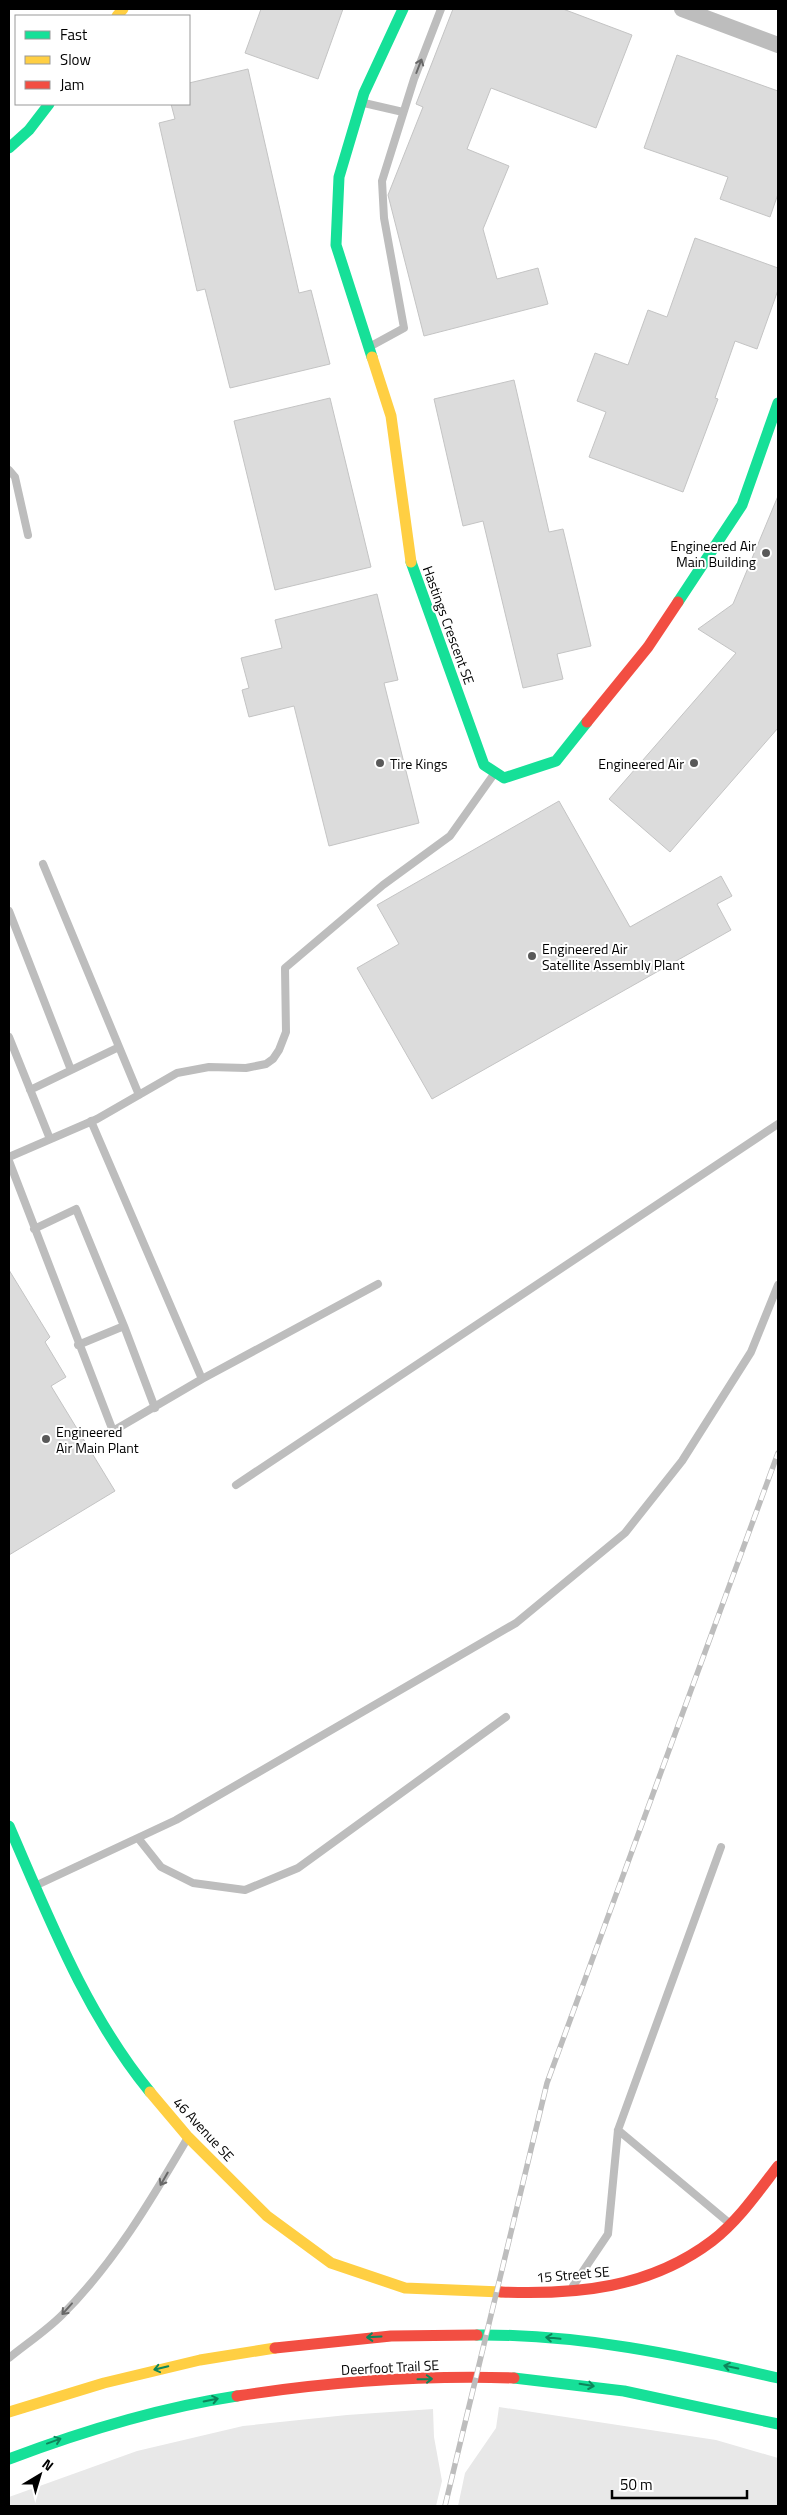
<svg xmlns="http://www.w3.org/2000/svg" width="787" height="2515" viewBox="0 0 787 2515" font-family="'Titillium Web',sans-serif">
<style>
.green{fill:#e8e8e8}
.building{fill:#dcdcdc;stroke:#c4c4c4}
.lines{fill:none;stroke-linecap:round;stroke-linejoin:round}
.lane{stroke:#bdbdbd;stroke-width:8}
.street{stroke:#bdbdbd;stroke-width:16}
.fast{stroke:#16e098;stroke-width:11}
.slow{stroke:#ffcf43;stroke-width:11}
.jam{stroke:#f24e42;stroke-width:11}
.rail-casing{stroke:#bdbdbd;stroke-width:5.5}
.rail{stroke:#fff;stroke-width:4;stroke-dasharray:11;stroke-linecap:butt}
.oneway{stroke:#686868}
.oneway2{stroke:#0d865b}
.poi-dot{fill:#595959;stroke:#fff;stroke-width:2}
.labels{text-anchor:middle;dominant-baseline:central;stroke-width:4;stroke-linejoin:round;paint-order:stroke}
.poi-label{font-size:14px;fill:#000;stroke:#fff;text-anchor:start}
.street-label{font-size:14px;fill:#000;stroke:#fff}
</style>
<rect width="100%" height="100%" fill="#fff"/>
<path class="green" d="M499,2407L716,2440L778,2458V2506H458L465,2473L496,2428Z
M433,2409L434,2437L442,2481L436,2506H9V2497L137,2451L243,2426L347,2415Z"/>
<path class="building" d="M261,9H343L318,79L245,53Z
M453,9H563L632,35L596,128L491,88L467,149L509,166L483,229L497,279L538,268L548,304L424,336L388,195L423,107L416,104Z
M677,55L778,91V194L770,217L720,199L728,177L644,148Z
M248,69L299,293L311,290L330,364L230,388L205,289L197,291L159,123L175,119L171,104H189V83Z
M695,238L778,268V290L757,349L735,341L715,398L718,399L683,492L589,457L606,412L577,401L595,353L628,365L648,310L667,317Z
M514,380L549,532L563,529L591,646L557,654L563,679L523,688L483,521L463,526L434,399Z
M330,398L371,567L275,590L234,421Z
M778,496V728L670,852L609,799L736,653L698,629L733,604Z
M377,594L398,680L384,683L419,823L329,846L294,706L249,717L242,690L249,688L241,658L282,648L275,620Z
M559,801L630,927L721,876L732,896L717,904L731,930L432,1099L357,968L399,944L377,905Z
M9,1270L50,1337L45,1342L66,1377L51,1386L115,1491L9,1555Z"/>
<g class="lines">
<path class="lane" d="M364,103L403,112
M371,346L404,328L384,218L382,181L414,79L441,9
M9,470L15,477L28,535
M43,864L139,1095
M9,911L71,1070
M9,1037L50,1139
M30,1090L119,1047
M9,1157L97,1119L177,1073L209,1067L246,1068L266,1064L273,1059L279,1050L286,1032L285,968L383,885L450,836L494,774
M9,1161L113,1431L202,1379L91,1121
M34,1229L76,1209L124,1326L78,1345
M124,1326L155,1408
M202,1379L378,1284
M236,1485L778,1124
M138,1838L161,1867L193,1883L245,1890L298,1868L506,1717
M37,1885L176,1820L516,1623L625,1533L682,1461L751,1352L778,1285
M618,2130L728,2222
M573,2286L608,2234L618,2130L721,1847
M9,2358C26,2344 46,2331 62,2315C114,2263 150,2202 187,2139"/>
<path class="street" d="M682,9L778,45"/>
<path class="fast" d="M9,148L29,130L49,104
M372,357L336,245L339,177L364,93L403,9
M411,562L484,765L504,778L556,761L587,722
M678,602L742,505L778,403
M9,1826C49,1918 86,2014 150,2092
M477,2335C579,2334 679,2355 778,2378
M514,2378L624,2391L778,2424
M9,2459C83,2431 158,2408 237,2396"/>
<path class="slow" d="M117,16L123,9
M372,357L391,416L411,562
M150,2092L188,2137L267,2216L331,2263L405,2288L501,2292
M9,2412L104,2383L200,2360L275,2348"/>
<path class="jam" d="M587,722L648,647L678,602
M501,2292C577,2295 650,2288 712,2241C738,2221 758,2192 778,2166
M275,2348L391,2336L477,2335
M237,2396C328,2382 422,2375 514,2378"/>
<defs>
<path id="rail" d="M445,2506L547,2083L778,1453"/>
</defs>
<use href="#rail" class="rail-casing"/>
<use href="#rail" class="rail"/>
</g>
<defs><path id="oneway-shaft" d="M-6 0H5M1.5-3L5.5 0L1.5 3" fill="none" stroke-width="1.6" stroke-linecap="round" stroke-linejoin="round" transform="scale(1.25)"/></defs>
<g class="oneway">
<use href="#oneway-shaft" transform="translate(419 66) rotate(-69)"/>
<use href="#oneway-shaft" transform="translate(164 2179) rotate(120)"/>
<use href="#oneway-shaft" transform="translate(67 2309) rotate(132)"/>
</g>
<g class="oneway2">
<use href="#oneway-shaft" transform="translate(374 2337) rotate(177)"/>
<use href="#oneway-shaft" transform="translate(553 2338) rotate(-174)"/>
<use href="#oneway-shaft" transform="translate(731 2367) rotate(-168)"/>
<use href="#oneway-shaft" transform="translate(161 2368) rotate(166)"/>
<use href="#oneway-shaft" transform="translate(425 2379) rotate(-1)"/>
<use href="#oneway-shaft" transform="translate(587 2385) rotate(9)"/>
<use href="#oneway-shaft" transform="translate(211 2400) rotate(-12)"/>
<use href="#oneway-shaft" transform="translate(54 2441) rotate(-20)"/>
</g>
<g class="poi-dot">
<circle cx="766" cy="553" r="5"/>
<circle cx="380" cy="763" r="5"/>
<circle cx="694" cy="763" r="5"/>
<circle cx="532" cy="956" r="5"/>
<circle cx="46" cy="1439" r="5"/>
</g>
<g class="labels">
<g class="poi-label">
<text x="756" y="545" text-anchor="end">Engineered Air<tspan x="756" dy="16">Main Building</tspan></text>
<text x="390" y="763">Tire Kings</text>
<text x="684" y="763" text-anchor="end">Engineered Air</text>
<text x="542" y="948">Engineered Air<tspan x="542" dy="16">Satellite Assembly Plant</tspan></text>
<text x="56" y="1431">Engineered<tspan x="56" dy="16">Air Main Plant</tspan></text>
</g>
<g class="street-label">
<text transform="translate(449 625) rotate(70)">Hastings Crescent SE</text>
<text transform="translate(204 2129) rotate(47)">46 Avenue SE</text>
<text transform="translate(573 2274) rotate(-5)">15 Street SE</text>
<text transform="translate(390 2367) rotate(-3)">Deerfoot Trail SE</text>
</g>
</g>
<rect width="787" height="2515" fill="none" stroke="#000000" stroke-width="20"/>
<rect x="15" y="15" width="175" height="90" fill="#ffffff" stroke="#999999"/>
<rect x="25" y="31" width="25" height="8" fill="#16e098" stroke="#999999"/>
<text x="60" y="40" font-size="15" fill="#000000">Fast</text>
<rect x="25" y="56" width="25" height="8" fill="#ffcf43" stroke="#999999"/>
<text x="60" y="65" font-size="15" fill="#000000">Slow</text>
<rect x="25" y="81" width="25" height="8" fill="#f24e42" stroke="#999999"/>
<text x="60" y="90" font-size="15" fill="#000000">Jam</text>
<g transform="translate(40 2475) rotate(38)" stroke="#ffffff" stroke-width="4" paint-order="stroke">
<path d="M0-4L9 19L0 12L-9 19Z" fill="#000000"/>
<text y="-8" font-size="14" font-weight="bold" text-anchor="middle" fill="#000000">N</text>
</g>
<path d="M612 2490v8h135v-8" fill="none" stroke="#000000" stroke-width="2.5"/>
<text x="620" y="2490" font-size="15" fill="#000000" stroke="#ffffff" stroke-width="4" paint-order="stroke">50 m</text>
</svg>
